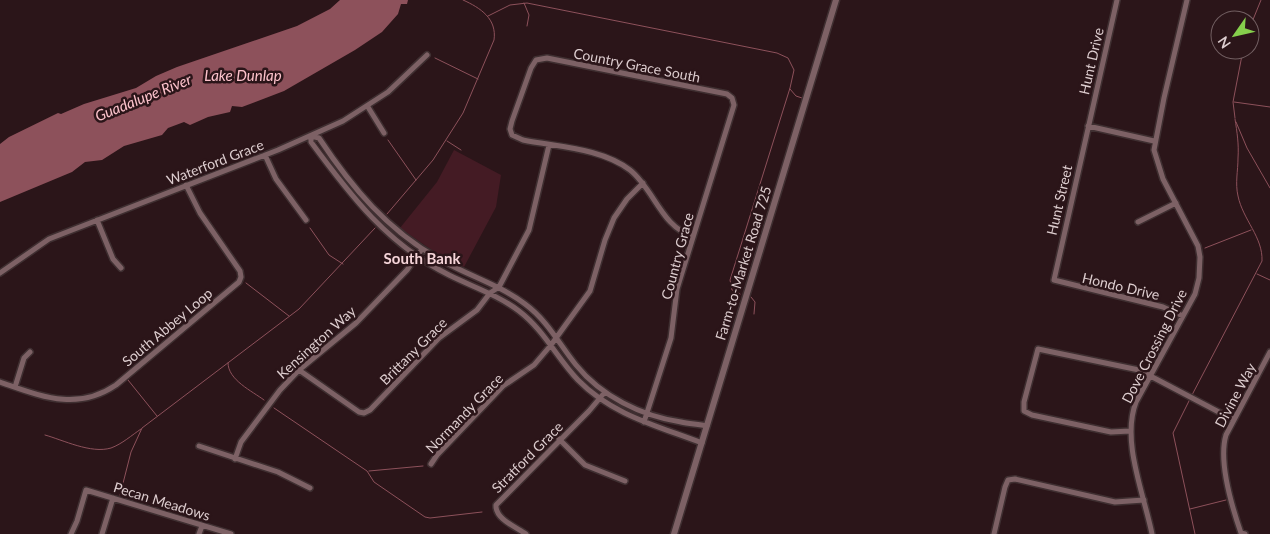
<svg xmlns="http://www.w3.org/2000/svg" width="1270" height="534" viewBox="0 0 1270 534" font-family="Lato,sans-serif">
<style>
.park{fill:#441b24}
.water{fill:#8d515b}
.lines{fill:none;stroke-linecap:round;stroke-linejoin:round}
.stream{stroke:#8d515b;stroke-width:1}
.minor-casing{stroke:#3f2f31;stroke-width:8}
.tertiary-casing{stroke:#3f2f31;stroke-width:9}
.minor{stroke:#7d6165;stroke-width:5}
.tertiary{stroke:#7d6165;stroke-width:6}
.labels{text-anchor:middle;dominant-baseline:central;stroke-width:5;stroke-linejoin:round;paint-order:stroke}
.street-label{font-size:14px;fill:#ddcdcf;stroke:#2b1519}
.water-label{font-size:15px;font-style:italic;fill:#fdc3cc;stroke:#2b1519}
.neighbourhood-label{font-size:15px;font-weight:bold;fill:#f5d4d8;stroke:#2b1519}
</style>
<rect width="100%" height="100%" fill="#2b1519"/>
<path class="park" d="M454,150L501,175L496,207L464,267L439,255L400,228L437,182Z"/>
<path class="water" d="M340,0H408L407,4H401L398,14L382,32L355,50L284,91L242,107L232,106L230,112L208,117L190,125L184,122L168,128L162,135L124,146L102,160L85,162L72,172L0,202V144L9,137L58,113L61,114L84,104L136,88L156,76L177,67L297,26L330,9Z"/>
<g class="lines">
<path class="stream" d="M524,3L529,15L527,26
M488,16L510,5L527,3L777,53L788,58L794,70L790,88L730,280L732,290L740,294
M1250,27L1261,0
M435,58L478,79
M790,89L796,96L802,98
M1234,102L1270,107
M1235,118L1233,102L1243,50
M1236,122L1247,148L1270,188
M388,140L416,180
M447,141L461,150
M387,214L433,160L463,113L494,40C497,19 481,8 463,0
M310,228L329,255L343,264
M1205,248L1251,230
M1257,274L1270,280
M246,283L289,316
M751,297L755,302L754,314
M228,363C228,380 252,391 264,400
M128,380L157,416
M1192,395L1262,261C1263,237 1243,220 1238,196C1235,183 1238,171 1238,158C1239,144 1237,132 1235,119
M1190,399L1173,433L1195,534
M274,408L367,471L374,482L425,517L430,518L482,512
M45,435C63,440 91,454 111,448C122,444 132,435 141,429
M369,471L423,466
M120,495L131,452L142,428L299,309L375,228
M1190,509L1226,500"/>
<defs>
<path id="minor" d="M1117,0L1054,280L1163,307L1183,316
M368,107L384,133
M1088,126L1154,141
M265,155L276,179L306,220
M97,220L113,259L121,268
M1138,222L1176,203
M0,273L49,239L278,150L343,121L388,92L427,55
M299,370L359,412L364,413L370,410L439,338L477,310L490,293L499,287L529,230L549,145
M0,382C41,396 76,412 116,385L239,282L241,277L240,271L200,213L186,185
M15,387L24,358L30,352
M644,422L671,338L677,289L734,105L732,98L727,94L547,58L536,60L531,68L512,121L510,129L512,135L523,140C558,147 601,148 630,170C654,189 662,228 693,236
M1130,431L1111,432L1032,415L1024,411V402L1038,349L1139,370L1234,420
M559,439L585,465L625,481
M702,443C658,426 612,415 578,380C557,358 544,330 519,311C498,295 473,287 449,275C388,245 350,195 311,142V136L319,138C352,188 388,231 441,260C469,276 500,285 525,304C548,321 559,344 576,365C601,396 641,416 681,422C689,424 698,424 707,426
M199,446L278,472L310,488
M235,459L241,442L280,390L299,370L356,323L407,270L422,249
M431,464L437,455L503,386L534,365L551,345L590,291L605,240L614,218L627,199L643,183
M71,534L77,521L86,490L231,534
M102,534L113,498
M199,534L202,526
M526,534C516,527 495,519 496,505L589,411L605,392
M994,534L1005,487L1008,480L1015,479L1115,502L1144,500
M1152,534C1144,494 1121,441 1136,402L1195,294L1199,278L1200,257L1198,246L1163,179L1154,150L1164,98L1187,0
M1245,534L1241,533C1232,507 1218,462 1226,435L1270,352"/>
<path id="tertiary" d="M674,534L836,0"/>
</defs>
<use href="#minor" class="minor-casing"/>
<use href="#tertiary" class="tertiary-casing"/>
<use href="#minor" class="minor"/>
<use href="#tertiary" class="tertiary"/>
</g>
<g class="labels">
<g class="street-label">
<text transform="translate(1091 61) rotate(-77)">Hunt Drive</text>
<text transform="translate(637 65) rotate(11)">Country Grace South</text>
<text transform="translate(215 162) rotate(-21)">Waterford Grace</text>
<text transform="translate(1059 200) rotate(-77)">Hunt Street</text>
<text transform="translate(677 256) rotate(-75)">Country Grace</text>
<text transform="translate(743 263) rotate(-73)">Farm-to-Market Road 725</text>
<text transform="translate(1121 286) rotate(13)">Hondo Drive</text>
<text transform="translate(167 327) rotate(-40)">South Abbey Loop</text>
<text transform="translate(316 342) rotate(-42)">Kensington Way</text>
<text transform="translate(1154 346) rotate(-63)">Dove Crossing Drive</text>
<text transform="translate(413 351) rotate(-45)">Brittany Grace</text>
<text transform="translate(1235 395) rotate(-62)">Divine Way</text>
<text transform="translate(464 413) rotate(-46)">Normandy Grace</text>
<text transform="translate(527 457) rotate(-45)">Stratford Grace</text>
<text transform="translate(162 501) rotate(17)">Pecan Meadows</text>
</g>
<g class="water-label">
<text x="243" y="75">Lake Dunlap</text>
<text transform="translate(143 97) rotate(-22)">Guadalupe River</text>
</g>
<g class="neighbourhood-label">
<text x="422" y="258">South Bank</text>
</g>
</g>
<g transform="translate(1235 35) rotate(236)"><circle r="24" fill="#2b1519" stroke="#725f62"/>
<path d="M0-4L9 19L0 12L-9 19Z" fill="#86cf4c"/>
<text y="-8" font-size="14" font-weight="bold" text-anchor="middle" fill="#ddcdcf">N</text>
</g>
</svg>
